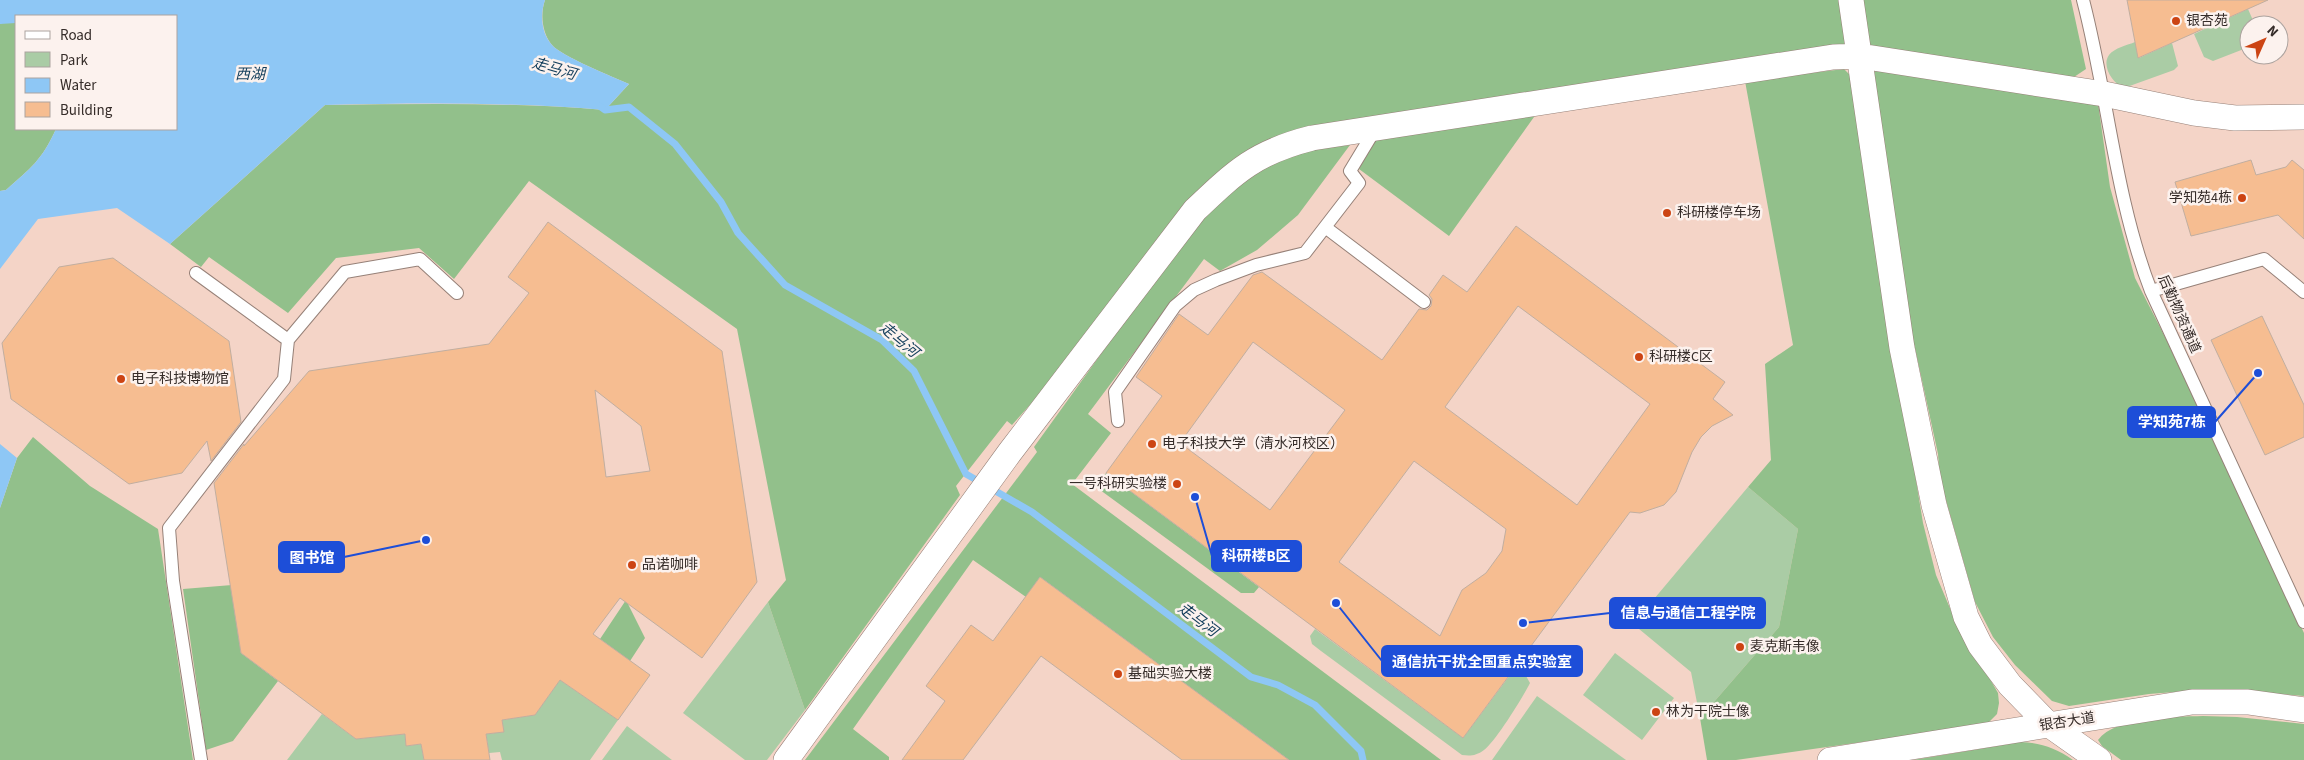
<svg xmlns="http://www.w3.org/2000/svg" width="2304" height="760" viewBox="0 0 2304 760" font-family="'Source Sans 3','Noto Sans SC',sans-serif">
<style>
.built{fill:#f4d4c7;fill-rule:evenodd}
.green{fill:#aacca5}
.forest{fill:#92c08b}
.water{fill:#8ec7f5}
.lines{fill:none;stroke-linecap:round;stroke-linejoin:round}
.stream{stroke:#8ec7f5;stroke-width:7}
.building{fill:#f6bd91;stroke:#c1aea0;fill-rule:evenodd}
.service-casing{stroke:#968178;stroke-width:14}
.minor-casing{stroke:#968178;stroke-width:26}
.service{stroke:#fff;stroke-width:12}
.minor{stroke:#fff;stroke-width:25}
.poi-dot{fill:#cc4413;stroke:#fcf2ee;stroke-width:2}
.labels{text-anchor:middle;dominant-baseline:central;stroke-width:5;stroke-linejoin:round;paint-order:stroke}
.poi-label{font-size:14px;fill:#352c29;stroke:#fcf2ee;text-anchor:start}
.street-label{font-size:14px;fill:#352c29;stroke:#fcf2ee}
.water-label{font-size:15px;font-style:italic;fill:#123d5b;stroke:#fcf2ee}
.leader{fill:none;stroke:#1d4ed8;stroke-width:2}
.callout-dot{fill:#1d4ed8;stroke:#fcf2ee;stroke-width:2}
.callout{fill:#1d4ed8;stroke:#1d4ed8;stroke-width:2}
.callout-label{font-size:15px;text-anchor:middle;font-weight:bold;fill:#fff}
</style>
<rect width="100%" height="100%" fill="#f9e2d8"/>
<path class="built" d="M0,0H2304V760H0ZM16,16H176V129H16ZM2249,25H2279V55H2249Z"/>
<path class="green" d="M2248,9L2255,25H2249V47L2213,61L2204,57L2194,34Z
M2135,42L2139,58L2172,43L2178,66L2174,70L2124,88C2113,84 2101,66 2109,55C2114,48 2128,45 2135,42Z
M1748,487L1798,529L1779,627L1700,718L1691,672L1633,624Z
M768,602L805,710L767,760H745L683,713Z
M1315,629L1463,738L1516,667L1526,676L1530,683C1523,697 1495,742 1484,750C1476,756 1470,756 1462,755L1321,651L1312,644L1310,636Z
M1615,653L1674,698L1642,740L1583,695Z
M560,680L618,720L590,760H502L500,752L489,753L486,734L503,732L502,720L535,715Z
M1537,696L1626,760H1492Z
M322,714L356,739L405,734L407,746L421,744L424,760H287Z
M627,726L672,760H602Z"/>
<path class="forest" d="M545,0H2071L2086,69L2068,81L1860,56L1309,130L1191,202L1036,398L1012,425L1007,421L956,486L960,495L805,710L768,602L786,580L737,329L529,181L454,279L419,248L336,258L288,313L209,257L201,267L170,244L325,105C418,104 512,102 605,110L629,84C613,77 561,56 552,45C542,33 540,14 545,0Z
M4,22L16,23V129H56C42,160 31,168 6,190L0,191V24Z
M1890,62L2098,103L2110,187L2135,278L2165,337L2304,633V696L2244,691L2200,690L2149,694L2069,706L2052,701L2015,665L1993,637L1975,602L1940,479L1938,454L1913,339L1871,74Z
M1844,69L1850,75L1923,523L1936,575L1952,613L1998,693L1999,703L1997,714L1983,728L1869,741L1736,760H1707L1700,718L1779,627L1798,529L1748,487L1771,460L1765,364L1793,345L1745,81Z
M1539,110L1449,236L1359,169L1374,136Z
M1350,145L1298,215L1257,250L1220,271L1204,259L1088,414L1111,433L1072,484L1441,760H1289L1040,577L1026,597L973,560L853,729L889,757V760H805L1037,452L1034,447L1199,218L1227,190L1288,153Z
M33,437L90,486L158,529L193,760H0V508L17,458Z
M1106,473L1259,587L1254,593H1241L1096,487Z
M232,585L241,653L278,681L233,741L206,750L183,589Z
M626,600L645,638L630,661L600,639Z
M2203,716L2237,717L2304,724V760H2121L2102,746L2098,740C2116,716 2174,717 2203,716Z
M2021,742C2041,743 2056,748 2073,760H1913Z"/>
<path class="water" d="M0,0H545C540,14 541,33 552,45C561,56 613,77 629,84L605,110C512,102 418,103 325,105L170,244L117,208L38,219L0,269V191L6,190C31,168 42,160 56,129H176V16H16V23L0,24Z
M0,444L17,458L0,508Z"/>
<g class="lines">
<path class="stream" d="M598,105L605,110L629,107L675,144L721,202L738,233L785,285L882,340L914,371L966,474L1032,512L1251,677L1278,685L1315,705L1361,751L1363,760"/>
</g>
<path class="building" d="M2127,0H2268L2138,58Z
M2251,160L2256,175L2286,167L2292,160L2304,170V239L2278,215L2191,236L2175,182Z
M548,222L722,351L757,582L702,658L620,598L593,634L650,675L618,720L560,680L535,715L502,720L504,732L486,734L490,760H424L421,744L406,746L405,734L356,739L241,653L214,483L244,444V446L309,371L489,344L529,293L508,277ZM595,390L641,426L650,471L606,477Z
M1516,226L1725,382L1713,399L1733,415L1712,426L1701,437L1692,452L1676,492L1664,505L1640,513L1630,512L1463,738L1106,473L1162,396L1136,377L1179,314L1208,335L1253,275L1262,272L1382,360L1419,309L1427,310L1431,306L1432,299L1429,295L1443,275L1467,292ZM1518,306L1650,404L1577,505L1445,407ZM1253,342L1345,410L1270,510L1180,443ZM1414,461L1506,529L1502,551L1486,573L1462,590L1440,636L1339,562Z
M113,258L229,341L241,422L211,461L207,441L182,473L129,484L11,399L2,343L59,267Z
M2262,316L2304,405V437L2265,455L2211,340Z
M1040,577L1289,760H1182L1041,656L963,760H902L945,701L926,686L971,625L993,641Z"/>
<g class="lines">
<defs>
<path id="service" d="M2083,0C2108,96 2115,198 2151,291L2304,622
M1325,227L1424,302
M196,273L288,340
M2151,291L2264,259L2304,292
M1118,421L1115,392L1175,306L1194,290L1216,280L1256,265L1305,253L1359,183L1350,171L1376,128
M201,760L173,581L169,528L284,379L288,340L345,272L420,259L457,293"/>
<path id="minor" d="M1851,0L1902,348L1934,505L1966,617L1980,645L2010,685L2048,724L2099,760
M786,760L1010,452L1195,210C1236,171 1256,152 1312,138L1833,57L1860,56L2104,94L2194,113L2235,118L2304,117
M1830,760L2192,702H2248L2304,710"/>
</defs>
<use href="#service" class="service-casing"/>
<use href="#minor" class="minor-casing"/>
<use href="#service" class="service"/>
<use href="#minor" class="minor"/>
</g>
<g class="poi-dot">
<circle cx="2176" cy="21" r="5"/>
<circle cx="2242" cy="198" r="5"/>
<circle cx="1667" cy="213" r="5"/>
<circle cx="1639" cy="357" r="5"/>
<circle cx="121" cy="379" r="5"/>
<circle cx="1152" cy="444" r="5"/>
<circle cx="1177" cy="484" r="5"/>
<circle cx="632" cy="565" r="5"/>
<circle cx="1740" cy="647" r="5"/>
<circle cx="1118" cy="674" r="5"/>
<circle cx="1656" cy="712" r="5"/>
</g>
<g class="labels">
<g class="poi-label">
<text x="2186" y="21">银杏苑</text>
<text x="2232" y="198" text-anchor="end">学知苑4栋</text>
<text x="1677" y="213">科研楼停车场</text>
<text x="1649" y="357">科研楼C区</text>
<text x="131" y="379">电子科技博物馆</text>
<text x="1162" y="444">电子科技大学（清水河校区）</text>
<text x="1167" y="484" text-anchor="end">一号科研实验楼</text>
<text x="642" y="565">品诺咖啡</text>
<text x="1750" y="647">麦克斯韦像</text>
<text x="1128" y="674">基础实验大楼</text>
<text x="1666" y="712">林为干院士像</text>
</g>
<g class="street-label">
<text transform="translate(2179 314) rotate(66)">后勤物资通道</text>
<text transform="translate(2067 722) rotate(-9)">银杏大道</text>
</g>
<g class="water-label">
<text transform="translate(554 69) rotate(16)">走马河</text>
<text x="250" y="74">西湖</text>
<text transform="translate(899 340) rotate(40)">走马河</text>
<text transform="translate(1198 620) rotate(37)">走马河</text>
</g>
</g>
<path class="leader" d="M2258 373L2215 422M1195 497L1212 556M426 540L344 557M1523 623L1610 613M1336 603L1382 661"/>
<g class="callout-dot">
<circle cx="2258" cy="373" r="5"/>
<circle cx="1195" cy="497" r="5"/>
<circle cx="426" cy="540" r="5"/>
<circle cx="1523" cy="623" r="5"/>
<circle cx="1336" cy="603" r="5"/>
</g>
<g class="callout">
<rect x="2128" y="407" width="87" height="30" rx="5"/>
<rect x="1212" y="541" width="89" height="30" rx="5"/>
<rect x="279" y="542" width="65" height="30" rx="5"/>
<rect x="1610" y="598" width="155" height="30" rx="5"/>
<rect x="1382" y="646" width="200" height="30" rx="5"/>
</g>
<g class="callout-label">
<text x="2172" y="427">学知苑7栋</text>
<text x="1256" y="561">科研楼B区</text>
<text x="312" y="563">图书馆</text>
<text x="1688" y="618">信息与通信工程学院</text>
<text x="1482" y="667">通信抗干扰全国重点实验室</text>
</g>
<rect x="15" y="15" width="162" height="115" fill="#fcf2ee" stroke="#aca39f"/>
<rect x="25" y="31" width="25" height="8" fill="#ffffff" stroke="#aca39f"/>
<text x="60" y="40" font-size="15" fill="#352c29">Road</text>
<rect x="25" y="52" width="25" height="15" fill="#aacca5" stroke="#aca39f"/>
<text x="60" y="65" font-size="15" fill="#352c29">Park</text>
<rect x="25" y="78" width="25" height="15" fill="#8ec7f5" stroke="#aca39f"/>
<text x="60" y="90" font-size="15" fill="#352c29">Water</text>
<rect x="25" y="102" width="25" height="15" fill="#f6bd91" stroke="#aca39f"/>
<text x="60" y="115" font-size="15" fill="#352c29">Building</text>
<g transform="translate(2264 40) rotate(45)"><circle r="24" fill="#fcf2ee" stroke="#aca39f"/>
<path d="M0-4L9 19L0 12L-9 19Z" fill="#cc4413"/>
<text y="-8" font-size="14" font-weight="bold" text-anchor="middle" fill="#352c29">N</text>
</g>
</svg>
